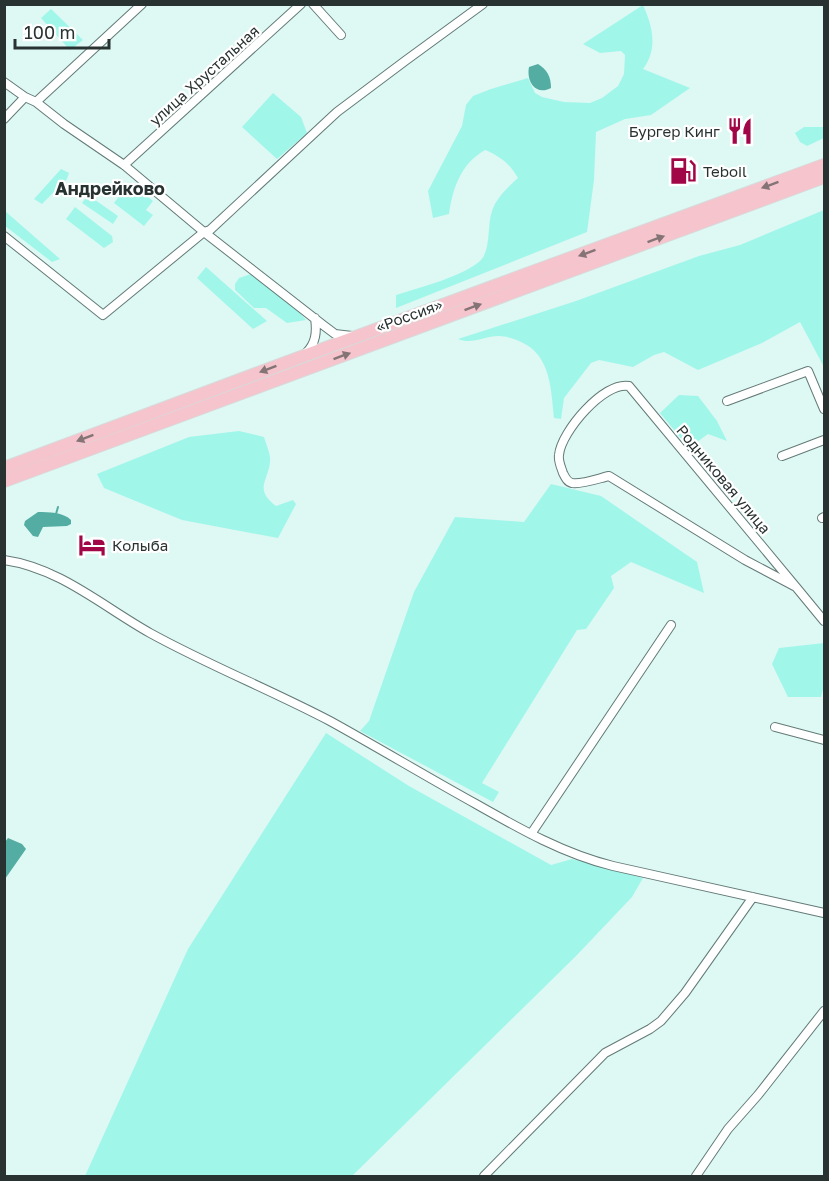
<svg xmlns="http://www.w3.org/2000/svg" width="829" height="1181" viewBox="0 0 829 1181" font-family="'Golos Text',sans-serif">
<style>
.green{fill:#a1f6ea}
.water{fill:#54ada2}
.lines{fill:none;stroke-linecap:round;stroke-linejoin:round}
.stream{stroke:#54ada2;stroke-width:2}
.minor-casing{stroke:#637b77;stroke-width:10}
.highway-casing{stroke:#d8dada;stroke-width:14}
.minor{stroke:#fff;stroke-width:8}
.highway{stroke:#f5c4cc;stroke-width:12}
.oneway{fill:#847476}
.labels{text-anchor:middle;dominant-baseline:central;stroke-width:4.5;stroke-linejoin:round;paint-order:stroke}
.street-label{font-size:15px;fill:#283230;stroke:#fff}
.poi-label{font-size:15px;fill:#283230;stroke:#fff;text-anchor:start}
.quarter-label{font-size:18px;font-weight:bold;fill:#283230;stroke:#fff}
</style>
<rect width="100%" height="100%" fill="#def8f4"/>
<path class="green" d="M643,5C653,27 658,49 643,69L690,88L651,115L625,119L596,132L594,180L587,232L396,308V295C418,288 465,276 481,260C491,249 487,225 492,211C496,198 508,187 518,178C510,164 500,156 485,150C461,164 453,187 449,214L433,218L428,191L462,126L466,105L473,96L491,89L528,78L535,93L542,97L564,102L590,103L602,98L618,86L624,74L625,55L621,51L600,53L583,44Z
M51,9L83,40L70,50L41,18Z
M273,93L301,117L307,133L277,159L242,127Z
M804,127H824V138L807,146L800,142L795,133Z
M61,169L69,173L67,179L42,204L34,199Z
M130,182L153,201L146,210L153,215L144,226L114,203Z
M88,195L118,216L113,224L82,203Z
M75,207L112,236L113,242L104,248L66,219Z
M824,210V367L800,322L762,343L698,370L664,352L654,355L633,367L599,360L591,363L564,398L561,419L554,418C551,390 551,355 521,342C514,339 506,336 499,336C484,336 472,345 458,339L576,301L699,256L740,245Z
M4,211H5L60,259L52,262L5,226Z
M206,267L267,321L253,329L197,278Z
M251,274L299,312L306,320L287,323L266,308H254L235,290V284L239,278Z
M679,395L698,396L717,421L727,441L708,434L689,448L660,413Z
M239,431L264,437C266,444 271,455 270,461C269,481 253,488 276,506L293,500L296,504L278,538L182,520L104,488L97,474L189,437Z
M551,484L601,496L697,562L704,593L631,562L611,576L614,588L586,629L577,630L482,783L499,792L493,802L360,731L369,721L414,592L455,517L524,522Z
M824,643V685L821,697H788L772,664L779,648Z
M326,733L409,786L551,865L572,859L643,878L632,897L576,956L352,1176H85L188,949Z"/>
<path class="water" d="M538,64C547,70 551,76 551,88C536,96 526,82 529,67Z
M38,512C49,512 63,512 71,520V524L67,526L43,527L38,537L33,536L24,525L25,521Z
M8,838L22,844L26,849L5,879V842Z"/>
<g class="lines">
<path class="stream" d="M56,514L58,507"/>
<defs>
<path id="minor" d="M313,4L341,35
M4,82L25,97
M36,102L142,4
M4,119L25,97L36,102L64,124L124,165L204,232L323,325L335,334L352,336
M124,165L301,4
M4,236L103,315L204,232L210,230L337,112L405,61L483,4
M306,353C316,343 317,332 315,318
M727,401L808,371L824,409
M782,456L824,440
M822,518L824,517
M4,560C60,568 102,606 150,633C208,665 271,690 330,721C379,748 427,777 476,804C520,829 564,854 613,866L824,913
M796,587L629,386C604,381 561,432 559,455C558,461 561,467 563,473C565,477 567,482 572,483C580,485 600,478 609,476L745,560L796,587L824,621
M775,727L824,740
M531,834L671,625
M484,1176L605,1053L650,1029L661,1021L685,993L753,897
M696,1176L728,1129L758,1095L824,1011"/>
<path id="highway" d="M4,468L301,357L824,165
M4,481L824,177"/>
</defs>
<use href="#minor" class="minor-casing"/>
<use href="#highway" class="highway-casing"/>
<use href="#minor" class="minor"/>
<use href="#highway" class="highway"/>
</g>
<defs><path id="oneway-solid" d="M-6-.8H1V-3.2L6.5 0L1 3.2V.8H-6Z" transform="scale(1.5)"/></defs>
<g class="oneway">
<use href="#oneway-solid" transform="translate(770 185) rotate(160)"/>
<use href="#oneway-solid" transform="translate(656 239) rotate(-20)"/>
<use href="#oneway-solid" transform="translate(587 253) rotate(160)"/>
<use href="#oneway-solid" transform="translate(473 307) rotate(-20)"/>
<use href="#oneway-solid" transform="translate(342 356) rotate(-20)"/>
<use href="#oneway-solid" transform="translate(268 369) rotate(159)"/>
<use href="#oneway-solid" transform="translate(85 438) rotate(159)"/>
</g>
<defs>
<symbol id="restaurant-bare" viewBox="-9 -9 18 18"><path d="M-5-6h1v4h1v-4h1v4h1v-4h1v5L-1.5 .5V6h-2V.5L-5-1ZM5-6V6H3V1.5H1.5Q1.5-4 5-6Z" fill="#a10646" stroke="#fff" stroke-width="2.5" paint-order="stroke"/></symbol>
<symbol id="fuel-bare" viewBox="-9 -9 18 18"><path d="M-5.5-6h7V0h2V4h1.3V-2.5L3-4.5l.8-.8L6-3V5H2.5V1h-1V6h-7ZM-4.2-4.7v3.2H.2V-4.7Z" fill="#a10646" stroke="#fff" stroke-width="2.5" paint-order="stroke"/></symbol>
<symbol id="hotel-bare" viewBox="-9 -9 18 18"><path d="M-6-4.5h1.5V1H6V5H4.5V3h-9V5H-6ZM-4 0a1.8 1.8 0 1 1 3.6 0ZM.5 0V-2.5h3Q6-2.5 6 0Z" fill="#a10646" stroke="#fff" stroke-width="2.5" paint-order="stroke"/></symbol>
</defs>
<g fill-rule="evenodd">
<use href="#restaurant-bare" x="721" y="112" width="38" height="38"/>
<use href="#fuel-bare" x="664" y="152" width="38" height="38"/>
<use href="#hotel-bare" x="73" y="526" width="38" height="38"/>
</g>
<g class="labels">
<g class="street-label">
<text transform="translate(204 75) rotate(-42)">улица Хрустальная</text>
<text transform="translate(409 315) rotate(-20)">«Россия»</text>
<text transform="translate(724 479) rotate(50)">Родниковая улица</text>
</g>
<g class="poi-label">
<text x="720" y="131" text-anchor="end">Бургер Кинг</text>
<text x="703" y="171">Teboil</text>
<text x="112" y="545">Колыба</text>
</g>
<g class="quarter-label">
<text x="110" y="188">Андрейково</text>
</g>
</g>
<rect width="829" height="1181" fill="none" stroke="#283230" stroke-width="12"/>
<path d="M15 39v9h94v-9" fill="none" stroke="#283230" stroke-width="3"/>
<text x="24" y="39" font-size="18" fill="#283230" stroke="#ffffff" stroke-width="4.5" paint-order="stroke">100 m</text>
</svg>
